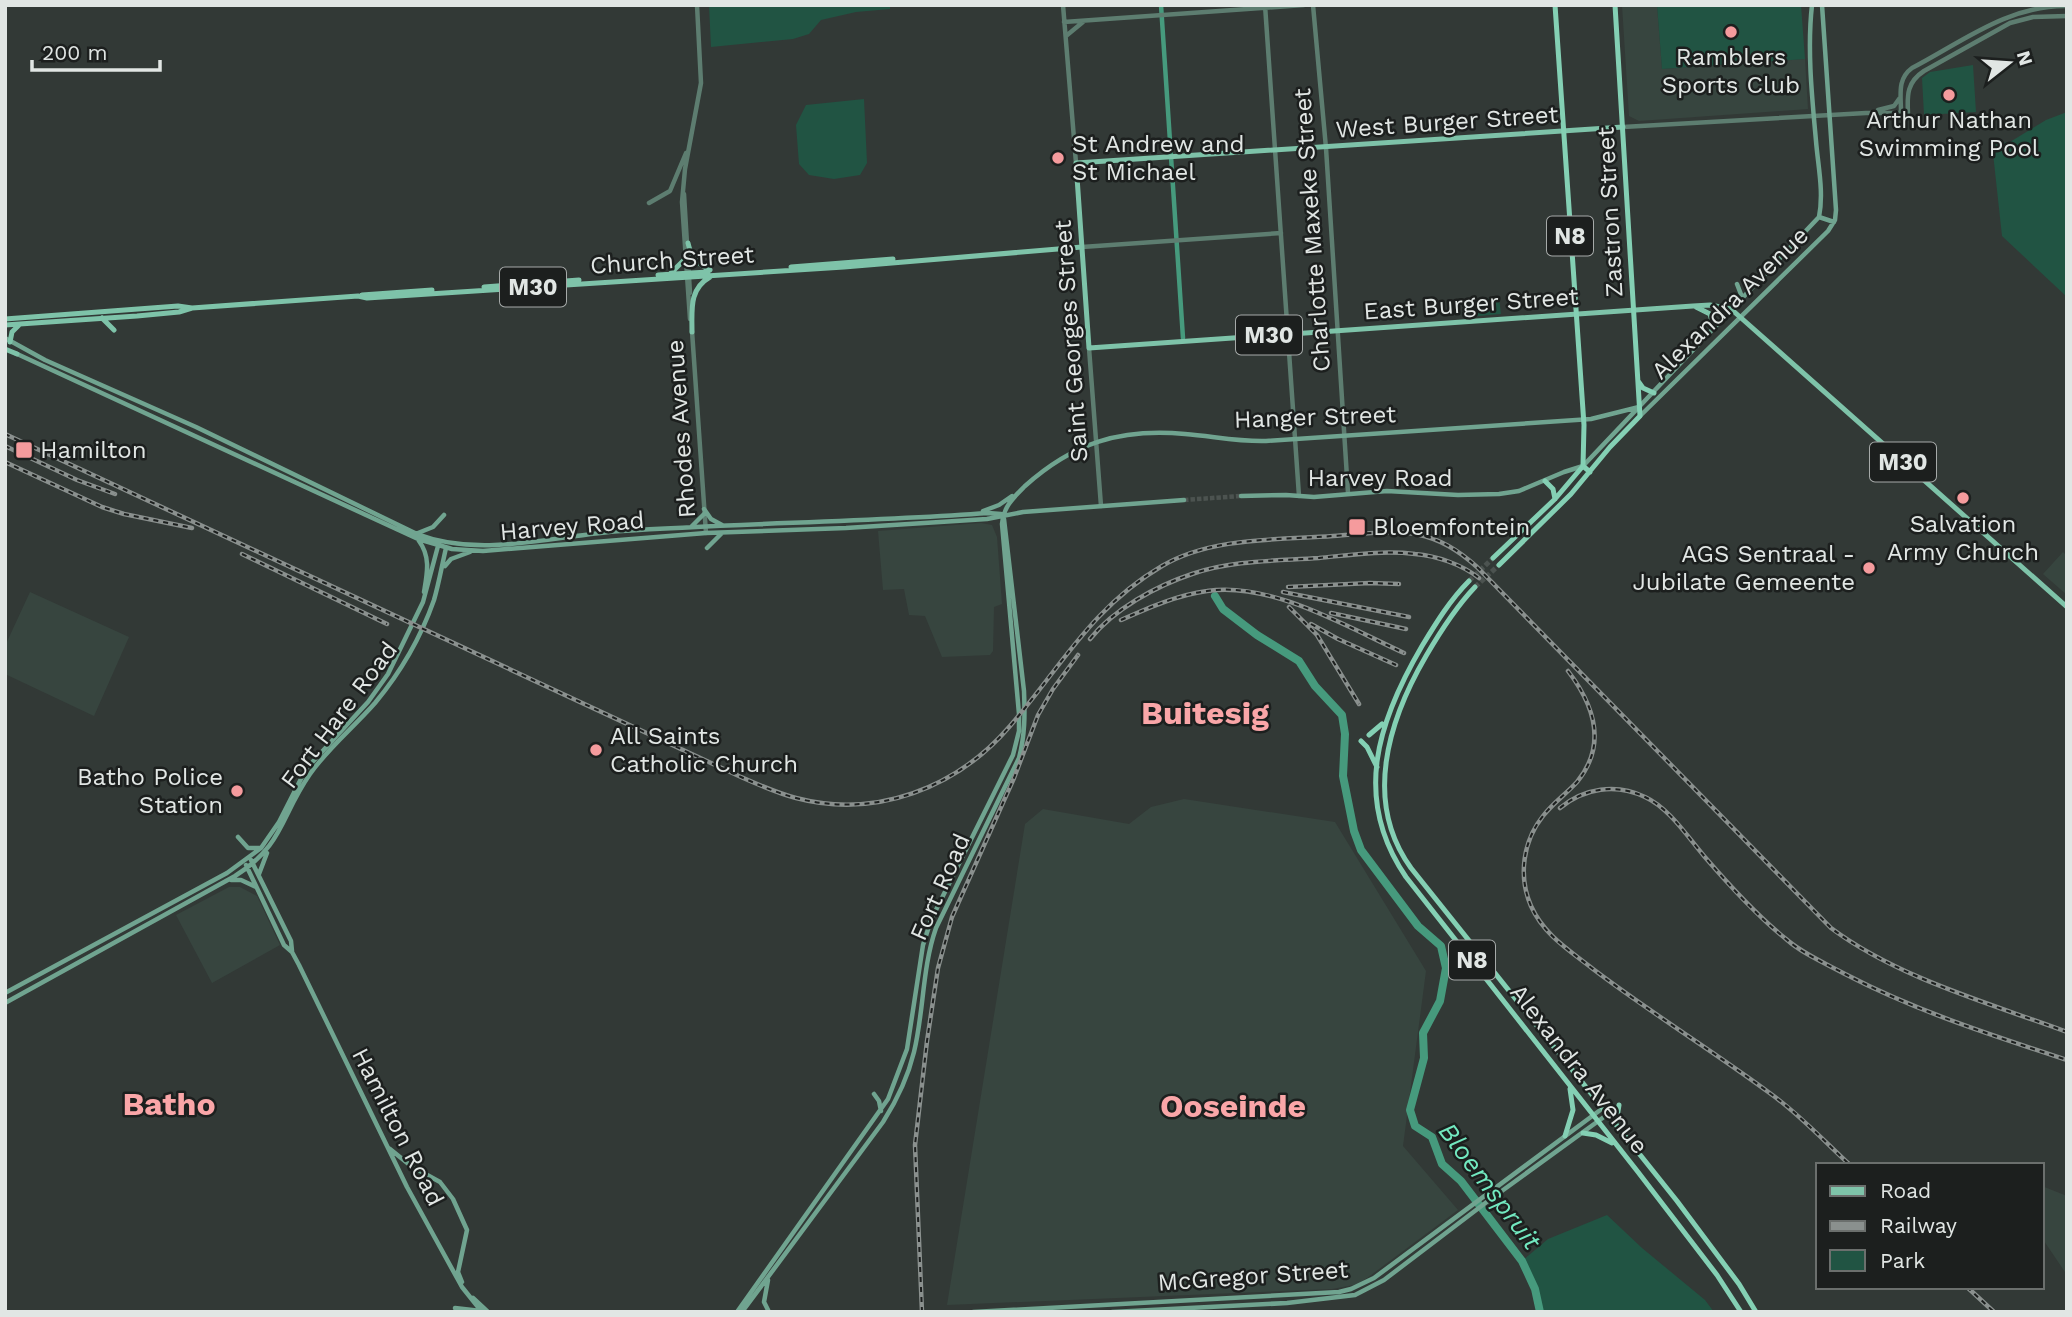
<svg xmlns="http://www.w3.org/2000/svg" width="2072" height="1317" viewBox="0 0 2072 1317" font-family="'Work Sans',sans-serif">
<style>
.built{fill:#37453f}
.green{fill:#215443}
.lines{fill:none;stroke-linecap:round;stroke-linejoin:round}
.canal{stroke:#469a7d;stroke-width:4.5}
.river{stroke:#469a7d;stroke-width:8}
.secondary-tunnel{stroke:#4c5350;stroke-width:4.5;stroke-dasharray:4.5 2;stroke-linecap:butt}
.trunk-tunnel{stroke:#4c5350;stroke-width:5;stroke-dasharray:5 2.5;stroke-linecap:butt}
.tertiary{stroke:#5d7d70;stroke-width:4.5}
.secondary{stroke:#70a490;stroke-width:4.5}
.primary{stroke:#7ec3a9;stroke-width:5}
.trunk{stroke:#84d0b4;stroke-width:5}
.rail-casing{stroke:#8a908e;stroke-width:4.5}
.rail{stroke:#1c1f1e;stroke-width:2;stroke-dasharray:5;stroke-linecap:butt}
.poi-dot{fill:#f59b9d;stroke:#1c1f1e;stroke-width:2.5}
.labels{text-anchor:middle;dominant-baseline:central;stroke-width:5;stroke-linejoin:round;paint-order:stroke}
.shield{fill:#1c1f1e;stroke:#a6aaa9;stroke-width:2}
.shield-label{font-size:23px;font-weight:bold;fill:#e1e6e4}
.poi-label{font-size:24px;fill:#e1e6e4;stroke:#1c1f1e;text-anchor:start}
.street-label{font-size:24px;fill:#e1e6e4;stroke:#1c1f1e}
.water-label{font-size:26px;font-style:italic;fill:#72e9c0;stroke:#1c1f1e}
.district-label{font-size:32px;font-weight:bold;fill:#faa6a8;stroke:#1c1f1e}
</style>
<rect width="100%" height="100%" fill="#323936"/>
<path class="built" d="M1622,5H1657L1662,69L1805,59L1808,109L1639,121L1629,116Z
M981,523L992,525L997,537L1002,604L994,607L993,651L990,655L942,657L925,616L909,615L904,589L883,590L878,531Z
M2063,552L2067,556V595L2043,574Z
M30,592L129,637L94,716L5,674V646Z
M1184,799L1335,822L1426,971L1403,1146L1458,1210L1359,1284L1332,1289L947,1305L1025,824L1043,809L1129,824L1151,807Z
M229,887H240L257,896L280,945L212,983L176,915Z
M2042,1186L2067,1196V1275L2042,1238Z"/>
<path class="green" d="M709,5H890V9L856,12L821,20L809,34L793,39L711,47Z
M1657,5H1801L1805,59L1662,69Z
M1973,65L1976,112L1924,115L1922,78L1930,72Z
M864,99L867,163L860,175L834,179L809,175L799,164L796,125L806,105Z
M2067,112V297L2002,236L1992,144L2010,142L2046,120Z
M1499,298L1501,314L1468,317L1466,314L1464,300Z
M1607,1215L1642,1248L1705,1300L1714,1312H1540L1535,1289L1522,1261L1548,1239Z"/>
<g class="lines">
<path class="canal" d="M1161,5L1183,338"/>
<path class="river" d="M1215,596L1223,609L1257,635L1299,661L1315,686L1342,715L1345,734L1343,776L1354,831L1361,850L1418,926L1441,946L1446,968L1440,1001L1423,1033L1424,1058L1410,1110L1415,1126L1432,1137L1442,1164L1461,1181L1522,1261L1535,1289L1540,1312"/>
<path class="secondary-tunnel" d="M1184,500L1241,496"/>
<path class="trunk-tunnel" d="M1469,581L1493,558
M1475,587L1499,565"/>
<path class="tertiary" d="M1063,5L1076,163
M1265,5L1299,496
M1313,5L1326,148L1348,493
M1064,22L1304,5
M1066,36L1083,22
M1878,110L1894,106L1899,99
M1901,112C1901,95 1897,79 1912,68C1962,42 2008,5 2067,6
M1623,127L1866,113H1908C1907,95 1907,82 1924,71L2010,23L2033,17L2067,16
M684,194L690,293
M649,203L670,191L686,153
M1082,247L1281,233
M690,319L682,202L685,169L701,83L697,5
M692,331L706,533
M1089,348L1101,506"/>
<path class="secondary" d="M1819,217L1834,222
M1737,284L1742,297
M5,338L45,360L196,427L417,534C482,559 556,535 622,531C744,523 866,522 988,513L1001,514
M15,353L418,539L452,549L483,551L706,533L846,528L987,519L1023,512L1184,500
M1640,416L1828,231L1835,220L1836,210L1822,5
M1025,486C1073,443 1120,428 1185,434C1212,436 1239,442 1266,441L1591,419L1639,407
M1241,496L1286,495L1314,497L1387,491L1458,495L1499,494L1519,491L1564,472L1583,466L1819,217C1824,192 1818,166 1816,141C1812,97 1807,49 1812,5
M704,509L711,519L722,525
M983,511L999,505L1012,496
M691,527L705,513
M418,533L433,527L444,515
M419,541C431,557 427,574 424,592
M707,548L722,533
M445,566L451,559L470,552
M238,837L248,848H260
M251,860L291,941L292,951
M246,865L284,945L292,952L299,965L407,1187L462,1287L482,1312
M259,874L267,853
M231,880H241L256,887
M5,993L227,873L261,848L279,822L306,769L368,702L388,674L423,602L438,546
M5,1003L235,876C284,845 280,817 310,774C328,748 354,727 375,703C400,673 421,637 434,600C439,583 442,565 446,548
M874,1094L879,1101L881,1111
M390,1149L411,1166L440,1182L453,1199L467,1230L458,1272L462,1282
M768,1280L764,1302L769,1312
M473,1298L488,1312
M455,1308L481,1311
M737,1312L888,1099L907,1049L923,945L931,920L1013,755L1019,731V714L1002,524C1003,507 1014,497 1025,486
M742,1312L883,1122C897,1100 908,1077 914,1052C924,1011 922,968 936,928L1019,758C1025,735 1025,715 1024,691L1004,519
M973,1312L1339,1292L1351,1289L1374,1278L1603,1108
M1112,1312L1287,1303L1355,1295L1384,1280L1488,1201L1608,1114"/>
<path class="primary" d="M1623,127L1076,163L1089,348L1693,306L1710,305L1731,309L2067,607
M688,243C691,257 697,264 710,270
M791,267L893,259
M670,274L685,259
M658,275L708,272
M484,287L579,280
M362,295L432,290
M1696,307L1710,314L1714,328
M102,318L114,330
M5,319L178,306L192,308L358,296L367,298L844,267L1082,247
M5,325L137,316L179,312L192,308
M692,332C692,309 689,289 710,277
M10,342L12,332L19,325
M5,349L17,354"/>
<path class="trunk" d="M1555,5L1584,425L1583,466L1590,472
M1638,381L1643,388L1654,393
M1545,481L1553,489L1555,499
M1493,558L1555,499L1583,466
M1499,565L1571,494L1610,447L1640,416L1615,5
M1469,581C1450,600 1436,623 1422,646C1378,721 1352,798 1406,877L1638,1172L1717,1275L1741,1312
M1475,587C1455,608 1440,632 1426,656C1388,721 1363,802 1411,868L1677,1201L1739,1284L1756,1312
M1369,735L1382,724
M1361,741L1367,747L1377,767
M1616,1123L1619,1105
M1583,1133L1596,1135L1612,1143
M1565,1136L1573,1110L1570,1089"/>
<defs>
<path id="rail" d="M5,434L741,777C759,785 777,793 796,798C876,819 957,788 1010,726C1061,667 1092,607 1162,566C1211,537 1277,540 1333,536C1393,532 1428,522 1477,567L1831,928C1898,978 1989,1003 2067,1032
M5,446L77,480L115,494
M5,462L102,507L124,514L192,528
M242,554L387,624
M1288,587L1370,583L1399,584
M1283,592L1409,617
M1289,607L1317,635L1359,704
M1331,613L1406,629
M1121,620C1148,608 1177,595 1207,591C1270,581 1347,627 1404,653
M1311,624L1338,639L1396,665
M1090,639C1114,609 1156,586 1192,574C1232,560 1277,561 1319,558C1350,555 1383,550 1415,554C1437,556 1461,564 1479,578
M1568,671C1594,705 1608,744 1577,782C1566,794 1553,803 1543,816C1523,841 1518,876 1531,906C1544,935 1569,950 1593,969C1651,1013 1713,1051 1771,1094C1799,1114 1824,1141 1850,1165
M1560,808C1584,788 1616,783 1645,797C1669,808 1687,836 1704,856C1729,885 1756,915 1786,939C1803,954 1825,963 1845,974C1916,1011 1991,1035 2067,1060
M1967,1287L1994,1312
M922,1312L915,1145L927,1041L938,968L952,917L1014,778L1038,715L1053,689L1078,655"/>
</defs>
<use href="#rail" class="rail-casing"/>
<use href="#rail" class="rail"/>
</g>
<g class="poi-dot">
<circle cx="1731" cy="32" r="7"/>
<circle cx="1949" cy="95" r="7"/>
<circle cx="1058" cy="158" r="7"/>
<rect x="15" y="441" width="18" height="18" rx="3.5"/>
<circle cx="1963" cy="498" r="7"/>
<rect x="1348" y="518" width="18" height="18" rx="3.5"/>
<circle cx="1869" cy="568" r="7"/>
<circle cx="596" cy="750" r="7"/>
<circle cx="237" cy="791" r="7"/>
</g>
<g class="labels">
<g class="shield">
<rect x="1547" y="216.5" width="46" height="39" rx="5"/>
<rect x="500" y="267.5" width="66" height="39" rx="5"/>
<rect x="1236" y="315.5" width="66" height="39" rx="5"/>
<rect x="1870" y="442.5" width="66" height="39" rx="5"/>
<rect x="1449" y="940.5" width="46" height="39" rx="5"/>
</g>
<g class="shield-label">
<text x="1570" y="236">N8</text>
<text x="533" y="287">M30</text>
<text x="1269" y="335">M30</text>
<text x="1903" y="462">M30</text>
<text x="1472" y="960">N8</text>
</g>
<g class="poi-label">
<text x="1731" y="57" text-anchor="middle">Ramblers<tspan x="1731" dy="28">Sports Club</tspan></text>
<text x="1949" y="120" text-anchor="middle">Arthur Nathan<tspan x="1949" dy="28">Swimming Pool</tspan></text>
<text x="1072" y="144">St Andrew and<tspan x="1072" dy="28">St Michael</tspan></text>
<text x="40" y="450">Hamilton</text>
<text x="1963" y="524" text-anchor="middle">Salvation<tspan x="1963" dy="28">Army Church</tspan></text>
<text x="1373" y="527">Bloemfontein</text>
<text x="1855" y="554" text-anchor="end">AGS Sentraal -<tspan x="1855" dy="28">Jubilate Gemeente</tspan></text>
<text x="610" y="736">All Saints<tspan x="610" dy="28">Catholic Church</tspan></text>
<text x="223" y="777" text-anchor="end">Batho Police<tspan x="223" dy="28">Station</tspan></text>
</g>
<g class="street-label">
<text transform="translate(1447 122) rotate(-4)">West Burger Street</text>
<text transform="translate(1610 212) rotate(-93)">Zastron Street</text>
<text transform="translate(1312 230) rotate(-94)">Charlotte Maxeke Street</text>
<text transform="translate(672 260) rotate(-4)">Church Street</text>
<text transform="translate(1730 303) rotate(-44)">Alexandra Avenue</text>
<text transform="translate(1471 304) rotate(-4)">East Burger Street</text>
<text transform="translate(1071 341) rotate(-94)">Saint Georges Street</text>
<text transform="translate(1315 417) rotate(-2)">Hanger Street</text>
<text transform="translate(681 429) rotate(-94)">Rhodes Avenue</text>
<text x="1380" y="478">Harvey Road</text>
<text transform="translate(572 526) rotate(-5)">Harvey Road</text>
<text transform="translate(339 715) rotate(-53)">Fort Hare Road</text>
<text transform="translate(940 887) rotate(-66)">Fort Road</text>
<text transform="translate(1579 1069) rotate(52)">Alexandra Avenue</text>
<text transform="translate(398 1127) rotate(63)">Hamilton Road</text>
<text transform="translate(1253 1276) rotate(-4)">McGregor Street</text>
</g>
<g class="water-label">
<text transform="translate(1490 1186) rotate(53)">Bloemspruit</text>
</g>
<g class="district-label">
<text x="1205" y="713">Buitesig</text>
<text x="169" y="1104">Batho</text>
<text x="1233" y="1106">Ooseinde</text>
</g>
</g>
<rect width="2072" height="1317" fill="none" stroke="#e1e6e4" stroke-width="14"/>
<rect x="1816" y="1163" width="228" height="126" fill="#1c1f1e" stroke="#6b6f6d" stroke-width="2"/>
<rect x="1830" y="1186" width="35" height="10" fill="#7ec3a9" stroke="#6b6f6d" stroke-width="2"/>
<text x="1880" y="1198" font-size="21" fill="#e1e6e4">Road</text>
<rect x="1830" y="1221" width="35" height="10" fill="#8a908e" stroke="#6b6f6d" stroke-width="2"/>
<text x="1880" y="1233" font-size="21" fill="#e1e6e4">Railway</text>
<rect x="1830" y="1250" width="35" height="21" fill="#215443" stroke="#6b6f6d" stroke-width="2"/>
<text x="1880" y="1268" font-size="21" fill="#e1e6e4">Park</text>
<g transform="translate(2009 63) rotate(73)" stroke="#1c1f1e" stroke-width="5" paint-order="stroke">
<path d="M0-5L12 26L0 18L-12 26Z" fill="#e1e6e4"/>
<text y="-10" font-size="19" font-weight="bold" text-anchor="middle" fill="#e1e6e4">N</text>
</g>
<path d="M32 60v10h128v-10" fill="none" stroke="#e1e6e4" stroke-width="3.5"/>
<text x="42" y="60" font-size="21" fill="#e1e6e4" stroke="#1c1f1e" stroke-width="5" paint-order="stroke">200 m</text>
</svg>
